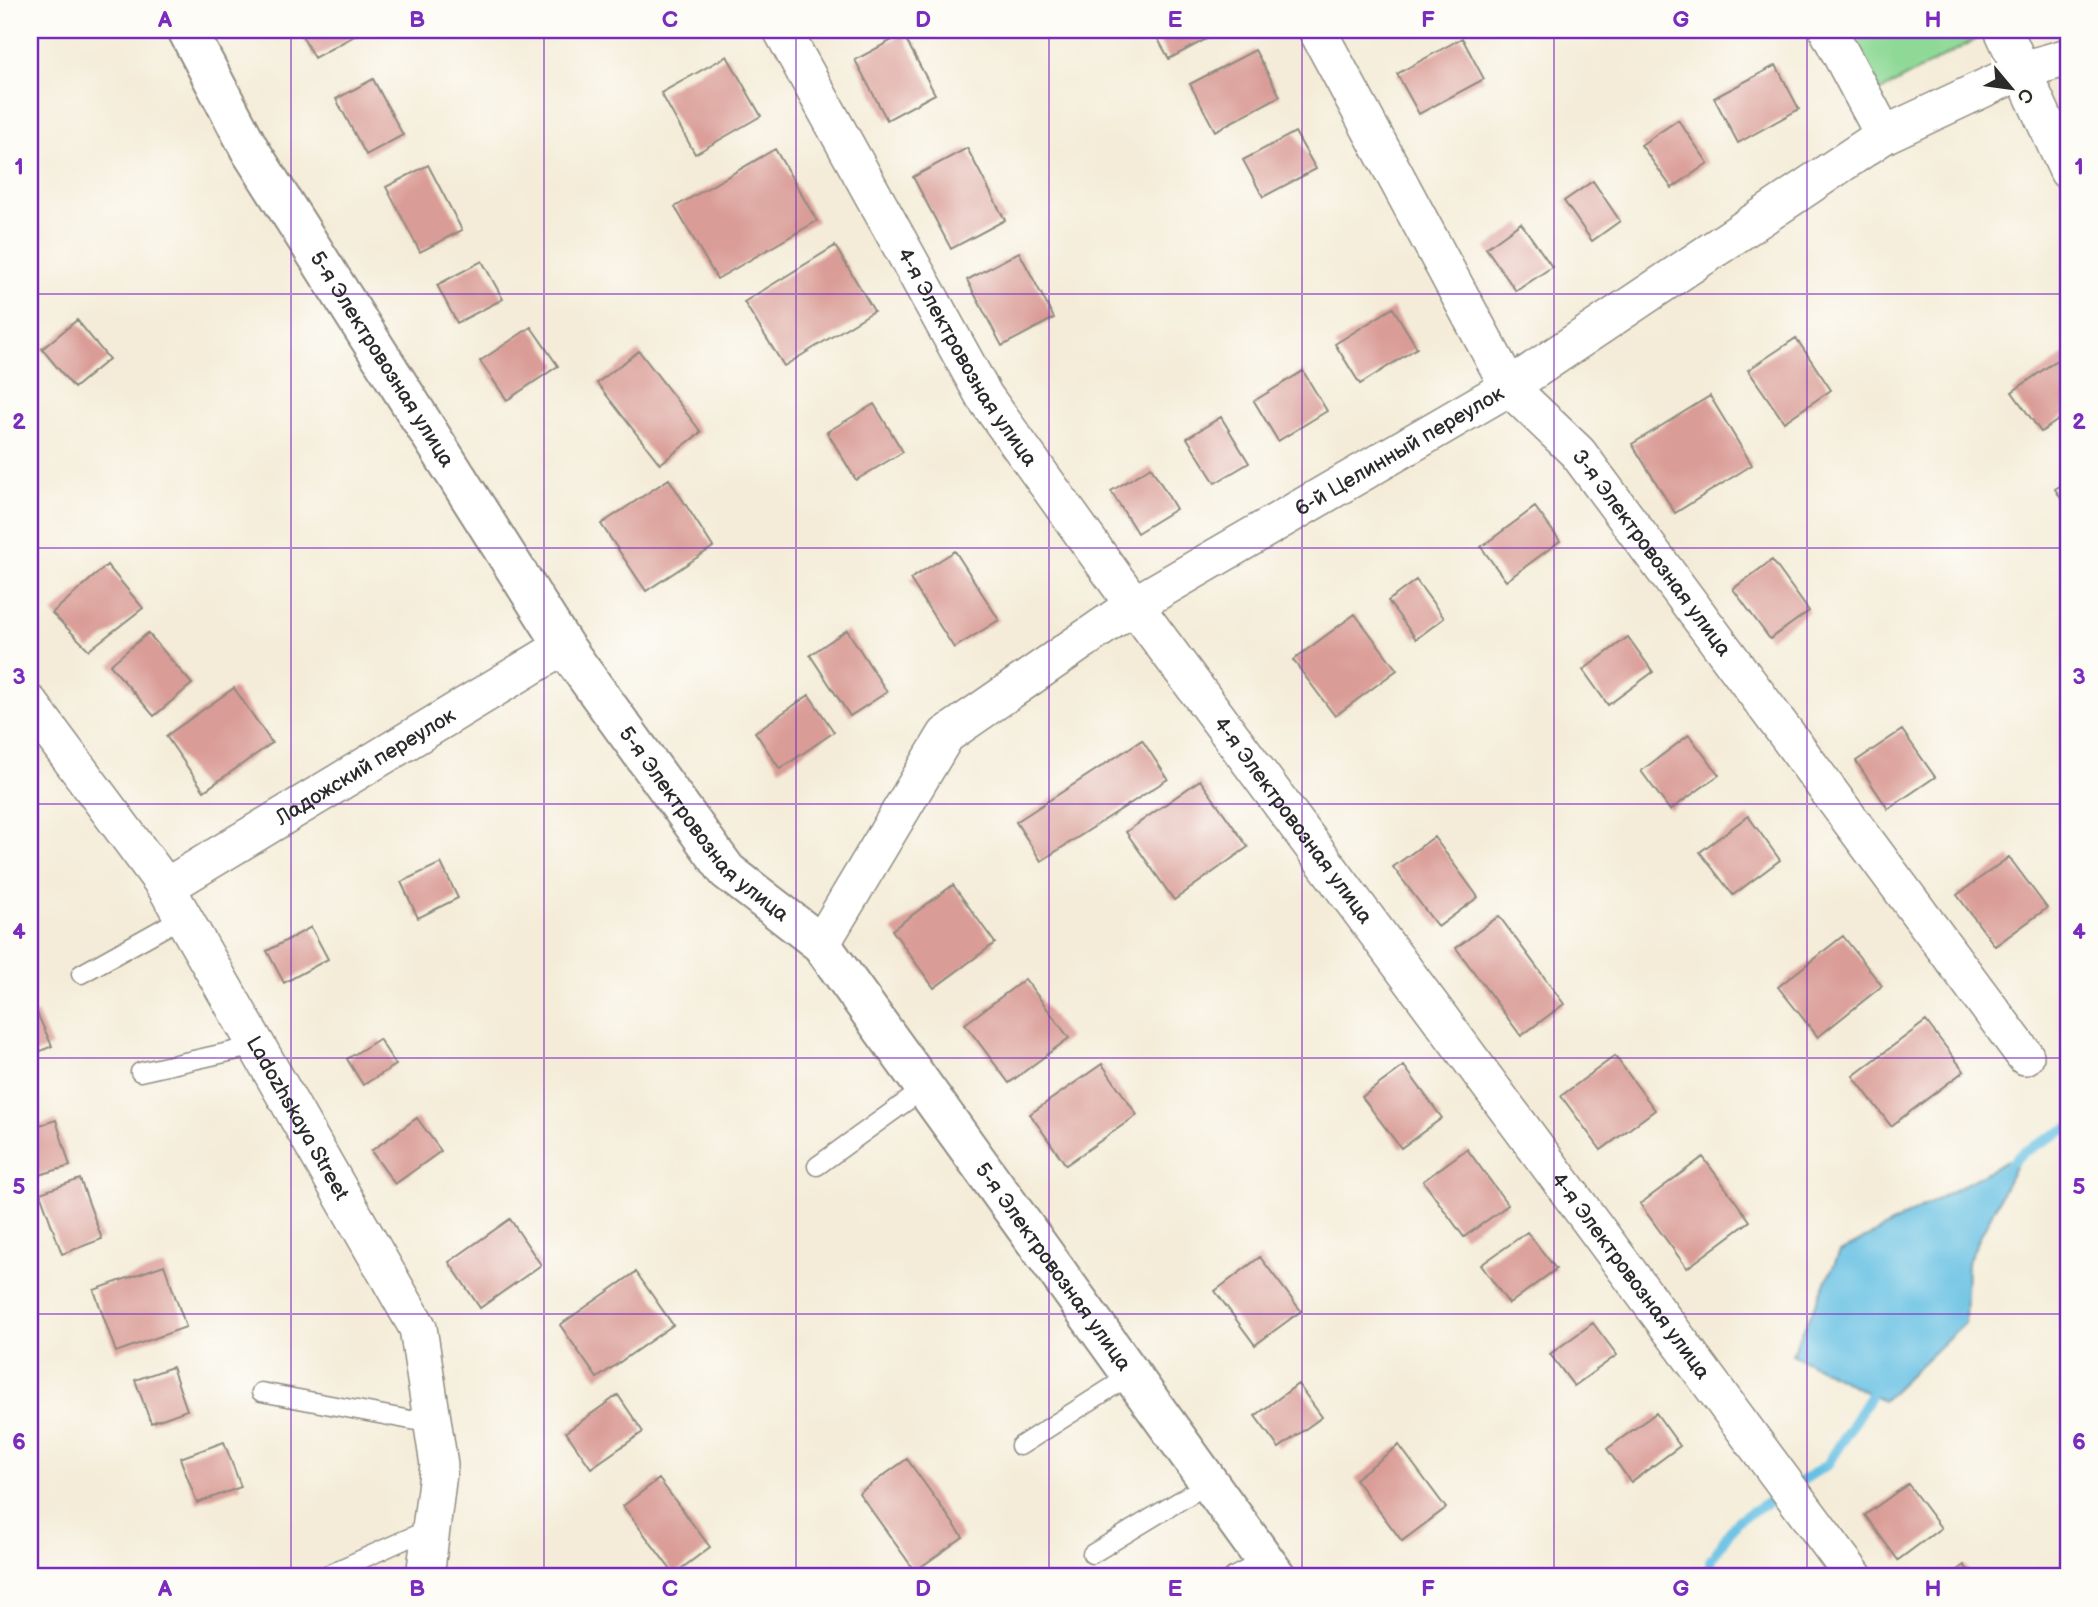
<svg xmlns="http://www.w3.org/2000/svg" width="2098" height="1607" viewBox="0 0 2098 1607" font-family="'Balsamiq Sans',sans-serif">
<style>
.green{fill:#8ed996;stroke:#5c8260;stroke-width:2}
.water{fill:#65c0e3;stroke:#487687;stroke-width:2}
.lines{fill:none;stroke-linecap:round;stroke-linejoin:round}
.stream{stroke:#65c0e3;stroke-width:10}
.building{fill:#da9c96}
.service-casing{stroke:#908c82;stroke-width:21}
.minor-casing{stroke:#908c82;stroke-width:40}
.tertiary-casing{stroke:#908c82;stroke-width:42}
.service{stroke:#fff;stroke-width:18}
.minor{stroke:#fff;stroke-width:37}
.tertiary{stroke:#fff;stroke-width:38}
.grid{fill:none;stroke:#7b2cbf;stroke-width:2;stroke-opacity:0.55}
.labels{text-anchor:middle;dominant-baseline:central;stroke-width:5;stroke-linejoin:round;paint-order:stroke}
.street-label{font-size:21px;fill:#2b2b2b;stroke:#fdfcf7}
.neatline{fill:none;stroke:#7b2cbf;stroke-width:2.5}
.grid-label{font-size:23px;text-anchor:middle;font-weight:bold;fill:#7b2cbf}
</style>
<rect width="100%" height="100%" fill="#fdfcf7"/>
<filter id="ink" filterUnits="userSpaceOnUse"><feTurbulence type="fractalNoise" baseFrequency=".0143" numOctaves="2"/><feDisplacementMap in="SourceGraphic" scale="14" xChannelSelector="R" yChannelSelector="G"/><feConvolveMatrix kernelMatrix="1 2 1 2 8 2 1 2 1" color-interpolation-filters="sRGB"/></filter>
<filter id="wash" filterUnits="userSpaceOnUse"><feTurbulence type="fractalNoise" baseFrequency=".00686" numOctaves="4" result="noise"/><feDisplacementMap in="SourceGraphic" scale="28" xChannelSelector="R" yChannelSelector="G"/><feGaussianBlur stdDeviation="1.57" result="paint"/><feColorMatrix in="noise" values="0 0 0 0 0 0 0 0 0 0 0 0 0 0 0 0 0 1.4 0 .05"/><feComposite in="paint" operator="in"/></filter>
<g filter="url(#wash)">
<rect width="100%" height="100%" fill="#f4ecd8"/>
<path class="green" d="M1847,30H1986L1988,33L1879,92Z"/>
<path class="water" d="M2022,1153L1967,1263L1965,1322L1883,1401L1792,1354L1840,1252Z"/>
<g class="lines">
<path class="stream" d="M2012,1163L2022,1153L2068,1128
M1712,1577L1710,1561L1737,1521L1827,1465L1871,1395L1875,1382"/>
</g>
<g id="blocks">
<path class="building" d="M299,30H356L358,34L314,58Z
M1153,30H1223L1169,59Z
M903,34L935,94L887,120L855,60Z
M1462,38L1484,79L1419,114L1397,74Z
M1255,50L1280,96L1215,131L1190,84Z
M727,56L761,116L695,154L661,93Z
M1776,65L1799,109L1738,143L1714,98Z
M373,79L403,135L366,155L336,99Z
M1678,120L1708,163L1672,188L1641,145Z
M1295,132L1316,169L1263,197L1243,160Z
M967,148L1005,220L951,249L913,177Z
M775,149L817,221L717,279L675,207Z
M428,165L462,230L420,252L386,187Z
M1593,181L1620,221L1592,241L1564,201Z
M1521,223L1552,267L1516,291L1486,248Z
M835,246L874,311L784,366L744,302Z
M1019,252L1054,318L1002,346L967,280Z
M482,261L503,299L457,323L437,285Z
M1393,308L1417,348L1360,384L1335,344Z
M77,320L109,359L74,388L42,349Z
M531,327L558,366L507,400L480,361Z
M1796,338L1831,390L1784,422L1748,370Z
M639,351L701,432L660,464L597,383Z
M2067,353L2068,413L2041,432L2012,392Z
M1303,371L1327,411L1278,441L1254,401Z
M1710,396L1752,465L1675,513L1632,444Z
M874,404L903,452L856,480L827,432Z
M1221,417L1249,463L1215,483L1187,438Z
M1151,467L1176,509L1137,533L1111,491Z
M669,479L713,547L646,591L601,524Z
M2068,481V510L2055,489Z
M1535,507L1560,541L1506,581L1481,547Z
M955,551L999,620L954,648L910,579Z
M1772,560L1809,611L1770,639L1733,589Z
M107,565L143,608L89,650L52,613Z
M1416,580L1444,618L1416,639L1388,601Z
M1355,614L1397,670L1335,716L1293,660Z
M847,630L887,692L850,716L810,655Z
M148,633L192,684L154,716L110,665Z
M1628,637L1653,672L1608,705L1583,670Z
M234,688L272,743L204,791L166,736Z
M809,695L834,732L780,769L755,732Z
M1902,730L1935,777L1888,809L1856,761Z
M1689,735L1719,775L1670,810L1641,771Z
M1142,740L1168,779L1041,861L1016,822Z
M1200,780L1248,847L1174,900L1126,832Z
M1748,816L1780,860L1733,895L1700,852Z
M1434,837L1478,897L1438,927L1393,867Z
M2009,857L2047,908L1995,946L1957,895Z
M441,863L458,898L418,918L401,882Z
M953,885L995,943L934,988L892,930Z
M1499,916L1564,1004L1521,1036L1456,948Z
M311,927L328,959L284,983L267,951Z
M1843,936L1882,986L1818,1037L1778,987Z
M1025,979L1069,1038L1009,1083L965,1024Z
M37,1013L52,1046L30,1056V1016Z
M1926,1021L1964,1071L1891,1126L1853,1076Z
M379,1039L396,1065L363,1085L347,1059Z
M1615,1056L1655,1110L1601,1150L1561,1096Z
M1102,1064L1137,1115L1066,1165L1030,1114Z
M1404,1066L1442,1118L1401,1148L1362,1097Z
M417,1118L441,1151L395,1184L371,1151Z
M56,1120L70,1166L39,1175L30,1145V1128Z
M1467,1149L1508,1205L1464,1237L1423,1181Z
M1703,1157L1750,1221L1687,1268L1640,1204Z
M80,1179L102,1239L62,1254L40,1193Z
M510,1219L541,1265L480,1308L449,1262Z
M1527,1232L1556,1269L1509,1304L1481,1265Z
M1260,1257L1301,1311L1255,1345L1215,1291Z
M164,1265L186,1327L116,1352L94,1290Z
M636,1272L673,1325L597,1378L560,1325Z
M1593,1323L1617,1355L1574,1386L1550,1354Z
M172,1367L187,1410L151,1423L135,1380Z
M1298,1384L1322,1417L1279,1448L1255,1416Z
M618,1395L643,1432L591,1468L566,1432Z
M1656,1413L1680,1446L1631,1482L1607,1449Z
M224,1442L241,1487L197,1503L180,1458Z
M1399,1445L1446,1508L1402,1541L1355,1479Z
M907,1459L963,1537L915,1571L859,1493Z
M659,1479L710,1547L674,1574L623,1506Z
M1908,1484L1941,1528L1898,1560L1865,1515Z
M1964,1565L1973,1577H1948Z"/>
</g>
</g>
<g filter="url(#ink)">
<use href="#blocks" fill-opacity="0" stroke="#908c82" stroke-width="2"/>
<g class="lines">
<defs>
<path id="service" d="M81,974L183,917
M140,1072L256,1046
M817,1166L925,1088
M261,1392L432,1424
M1020,1446L1131,1375
M1092,1554L1209,1483
M322,1577L431,1528
M1233,1577L1265,1560"/>
<g id="minor">
<path id="s1" d="M782,30L984,396L1134,605L1854,1577"/>
<path id="s2" d="M1317,30L1509,387L1578,453L2025,1056"/>
<path d="M1828,30L1884,135"/>
<path d="M2003,30L2068,171"/>
<path id="s3" d="M30,704L166,887L418,1328L439,1465L426,1569L428,1577"/>
<path id="s4" d="M166,887L564,646"/>
<path id="s5" d="M821,944L946,735L1134,605L1509,387L1884,135L2023,70L2068,57"/>
</g>
<g id="tertiary">
<path id="s6" d="M187,30L250,150L564,646L727,871L821,944L1277,1577"/>
</g>
</defs>
<use href="#service" class="service-casing"/>
<use href="#minor" class="minor-casing"/>
<use href="#tertiary" class="tertiary-casing"/>
<use href="#service" class="service"/>
<use href="#minor" class="minor"/>
<use href="#tertiary" class="tertiary"/>
</g>
</g>
<path class="grid" d="M291,30V1577M544,30V1577M796,30V1577M1049,30V1577M1302,30V1577M1554,30V1577M1807,30V1577M30,294H2068M30,548H2068M30,804H2068M30,1058H2068M30,1314H2068"/>
<g class="labels">
<g class="street-label">
<text stroke="none"><textPath href="#s1" startOffset="376">4-я Электровозная улица</textPath></text>
<text stroke="none"><textPath href="#s6" startOffset="383">5-я Электровозная улица</textPath></text>
<text stroke="none"><textPath href="#s5" startOffset="779">6-й Целинный переулок</textPath></text>
<text stroke="none"><textPath href="#s2" startOffset="625">3-я Электровозная улица</textPath></text>
<text stroke="none"><textPath href="#s4" startOffset="233">Ладожский переулок</textPath></text>
<text stroke="none"><textPath href="#s1" startOffset="943">4-я Электровозная улица</textPath></text>
<text stroke="none"><textPath href="#s6" startOffset="950">5-я Электровозная улица</textPath></text>
<text stroke="none"><textPath href="#s3" startOffset="494">Ladozhskaya Street</textPath></text>
<text stroke="none"><textPath href="#s6" startOffset="1517">5-я Электровозная улица</textPath></text>
<text stroke="none"><textPath href="#s1" startOffset="1510">4-я Электровозная улица</textPath></text>
</g>
</g>
<rect width="2098" height="1607" fill="none" stroke="#fdfcf7" stroke-width="77"/>
<g transform="translate(2011 88) rotate(119)" stroke="#fdfcf7" stroke-width="5" paint-order="stroke">
<path d="M0-5L12 26L0 18L-12 26Z" fill="#2b2b2b"/>
<text y="-10" font-size="19" font-weight="bold" text-anchor="middle" fill="#2b2b2b">С</text>
</g>
<rect x="38" y="38" width="2022" height="1530" class="neatline"/>
<g class="grid-label">
<text x="165" y="27">A</text>
<text x="417" y="27">B</text>
<text x="670" y="27">C</text>
<text x="923" y="27">D</text>
<text x="1175" y="27">E</text>
<text x="1428" y="27">F</text>
<text x="1681" y="27">G</text>
<text x="1933" y="27">H</text>
<text x="19" y="174">1</text>
<text x="2079" y="174">1</text>
<text x="19" y="429">2</text>
<text x="2079" y="429">2</text>
<text x="19" y="684">3</text>
<text x="2079" y="684">3</text>
<text x="19" y="939">4</text>
<text x="2079" y="939">4</text>
<text x="19" y="1194">5</text>
<text x="2079" y="1194">5</text>
<text x="19" y="1449">6</text>
<text x="2079" y="1449">6</text>
<text x="165" y="1596">A</text>
<text x="417" y="1596">B</text>
<text x="670" y="1596">C</text>
<text x="923" y="1596">D</text>
<text x="1175" y="1596">E</text>
<text x="1428" y="1596">F</text>
<text x="1681" y="1596">G</text>
<text x="1933" y="1596">H</text>
</g>
</svg>
